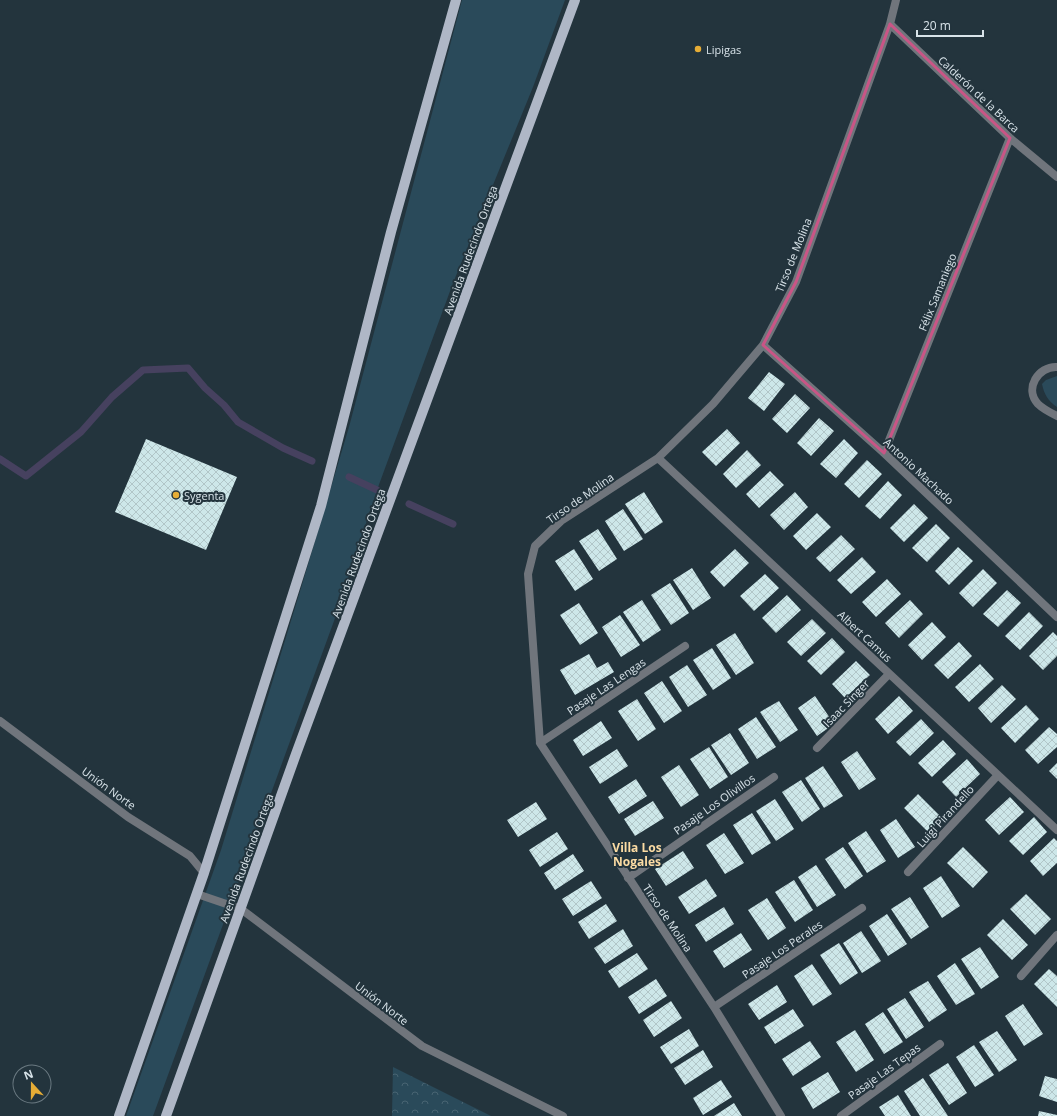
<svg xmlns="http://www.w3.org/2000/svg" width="1057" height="1116" viewBox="0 0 1057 1116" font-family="'Open Sans',sans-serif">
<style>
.grass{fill:#2a4a5a}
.park{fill:url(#park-crowns)}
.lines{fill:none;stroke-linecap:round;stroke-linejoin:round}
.stream{stroke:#46415f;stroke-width:7}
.building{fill:url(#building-cross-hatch)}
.street{stroke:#70757c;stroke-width:8}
.primary{stroke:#afb7c6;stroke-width:10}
.marked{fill:none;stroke:#c95586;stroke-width:3;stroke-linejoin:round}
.poi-dot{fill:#e6ad36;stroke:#23343d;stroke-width:1.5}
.labels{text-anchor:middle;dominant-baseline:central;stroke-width:4;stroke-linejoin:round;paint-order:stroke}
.poi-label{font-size:11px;fill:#d8e3e9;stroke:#23343d;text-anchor:start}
.street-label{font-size:11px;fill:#d8e3e9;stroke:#23343d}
.neighbourhood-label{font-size:12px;font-weight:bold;fill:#fcdca4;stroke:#23343d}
</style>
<defs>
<pattern id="park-crowns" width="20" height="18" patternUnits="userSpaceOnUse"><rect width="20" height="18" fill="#2a4a5a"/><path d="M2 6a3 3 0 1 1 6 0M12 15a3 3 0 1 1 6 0" fill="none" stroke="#486472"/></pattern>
<pattern id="building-cross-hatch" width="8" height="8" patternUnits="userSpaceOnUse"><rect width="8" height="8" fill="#cde7e9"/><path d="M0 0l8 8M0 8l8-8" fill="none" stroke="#b1c6c8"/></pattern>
</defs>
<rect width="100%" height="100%" fill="#23343d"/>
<path class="grass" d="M462,0H565L533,87L453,283L377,490L334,621L153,1116H126L221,850L301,588L349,427Z
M1057,376V407C1048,401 1044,394 1042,384L1046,380Z"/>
<path class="park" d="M393,1067L491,1116H392Z"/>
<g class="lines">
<path class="stream" d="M0,459L26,476L81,432L112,397L143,370L188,368L205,388L224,405L238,422L283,448L312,461
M349,477L377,490
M409,504L453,524"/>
</g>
<path class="building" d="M769,372L785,384L764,411L748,398Z
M795,394L810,408L787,433L772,419Z
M819,418L834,431L811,456L797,443Z
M727,429L740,443L716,466L702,452Z
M146,439L237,477L206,550L115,512Z
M844,439L858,453L836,478L820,464Z
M747,450L761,465L736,488L723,474Z
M867,460L882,474L859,498L844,484Z
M770,471L784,485L759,508L746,494Z
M888,481L902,495L880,519L865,506Z
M644,492L663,522L645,534L625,504Z
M795,492L808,507L784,530L770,515Z
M914,504L928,518L904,542L890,528Z
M623,509L643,539L624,551L605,521Z
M817,513L831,527L806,550L793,536Z
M936,524L950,538L927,562L912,548Z
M598,529L617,559L599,571L579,541Z
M841,535L855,549L830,572L816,558Z
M958,547L973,561L949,585L935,571Z
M574,549L593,579L575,591L555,561Z
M735,549L749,563L724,587L710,572Z
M862,557L876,572L851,594L837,580Z
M692,568L711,598L693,610L673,580Z
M983,569L997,583L973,607L959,593Z
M765,574L779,588L754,611L740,596Z
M887,579L901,594L876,617L862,602Z
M670,583L689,613L671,625L651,595Z
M1007,590L1021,603L998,627L983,614Z
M787,595L801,610L776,633L762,618Z
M642,600L661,630L643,642L623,612Z
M910,600L923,614L899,638L885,623Z
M579,603L598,633L580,645L560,615Z
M1029,612L1043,626L1020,650L1005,636Z
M620,615L640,645L621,657L602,627Z
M812,619L826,633L801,656L787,642Z
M932,622L946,637L922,660L908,645Z
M1053,632L1057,636V656L1043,670L1029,656Z
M735,633L754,663L736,675L716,645Z
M832,638L845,652L821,675L807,661Z
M959,642L972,656L948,679L934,665Z
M712,648L731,678L713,690L693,660Z
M589,654L597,668L608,662L614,672L575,695L560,670Z
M856,661L870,675L845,698L832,684Z
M980,664L994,679L969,702L955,687Z
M687,665L707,695L688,707L669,677Z
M662,681L682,711L664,723L644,693Z
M1002,685L1016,699L991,723L978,708Z
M815,696L834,724L817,736L798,708Z
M899,696L913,711L888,734L875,719Z
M637,699L656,729L638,741L618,711Z
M779,701L798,730L780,742L760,712Z
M1026,705L1039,719L1015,743L1001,728Z
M756,717L776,747L757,759L738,729Z
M921,719L934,733L910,756L896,742Z
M601,721L612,738L583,756L573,740Z
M1049,727L1057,734V747L1038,764L1025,750Z
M730,733L749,763L731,775L711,745Z
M943,740L956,754L932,777L918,763Z
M709,747L728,777L710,789L690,759Z
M617,749L628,766L600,784L589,767Z
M857,751L876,779L859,790L841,762Z
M967,759L980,774L956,797L942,782Z
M1057,763V779L1049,771Z
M679,765L699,795L681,807L661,777Z
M823,766L843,796L824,808L805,778Z
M636,779L647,796L619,814L608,797Z
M801,780L820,809L802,822L782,792Z
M918,794L942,818L928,832L904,808Z
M1010,797L1024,812L999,835L985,820Z
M775,799L794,829L776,841L756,811Z
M653,801L664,818L635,836L624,819Z
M536,802L547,819L518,837L507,820Z
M752,813L771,843L752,855L733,825Z
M1034,817L1047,832L1023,855L1009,841Z
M896,819L915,847L898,858L880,830Z
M866,831L886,861L867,873L848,843Z
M557,832L568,849L540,867L529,850Z
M724,833L744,863L725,874L706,845Z
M1054,838L1057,841V863L1043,876L1030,861Z
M843,847L863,876L845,889L825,859Z
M963,847L988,872L973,888L947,863Z
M683,851L694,868L666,886L655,869Z
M573,854L584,871L555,890L544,873Z
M816,865L836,895L817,907L798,877Z
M941,876L960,906L942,918L923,888Z
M706,879L717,896L689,914L678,897Z
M794,880L813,910L795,922L775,892Z
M591,881L602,898L573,916L562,899Z
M1026,894L1051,919L1035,935L1010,909Z
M910,897L929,927L911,939L891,909Z
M767,898L786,928L768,940L748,910Z
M606,904L617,921L589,939L578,922Z
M724,907L734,924L706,942L695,925Z
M887,914L907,944L888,956L869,926Z
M1003,919L1028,945L1012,960L987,935Z
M623,929L633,946L605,964L594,948Z
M861,931L881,961L862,973L843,943Z
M741,933L752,950L724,968L713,951Z
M839,943L858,973L840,985L820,955Z
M980,947L999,977L981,989L961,959Z
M637,953L648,969L619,988L608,971Z
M955,963L975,994L956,1005L937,976Z
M812,964L832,994L813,1006L794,976Z
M1049,969L1057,976V1007L1034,984Z
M656,979L667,996L639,1014L628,997Z
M928,981L947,1010L929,1022L909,992Z
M777,985L787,1002L759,1020L748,1004Z
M905,998L924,1027L906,1039L887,1009Z
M671,1001L682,1018L654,1037L643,1020Z
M1023,1004L1043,1034L1024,1046L1005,1016Z
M793,1009L804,1026L775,1044L764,1027Z
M883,1012L903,1042L884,1054L865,1024Z
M689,1029L699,1046L671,1064L660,1047Z
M855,1030L874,1060L856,1072L836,1042Z
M997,1031L1017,1060L999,1072L979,1042Z
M810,1041L821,1057L793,1076L782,1059Z
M974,1045L994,1075L975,1087L956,1057Z
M703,1050L713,1067L685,1085L674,1068Z
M948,1063L967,1093L949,1105L929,1075Z
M828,1072L840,1092L813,1109L801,1088Z
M1045,1076L1057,1079V1102L1039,1096Z
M923,1078L948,1116H920L904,1091Z
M721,1080L732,1097L703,1115L693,1098Z
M898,1095L911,1116H885L879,1107Z
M734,1103L742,1116H714Z
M1039,1111L1057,1115V1116H1038Z"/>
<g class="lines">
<path class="street" d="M890,24L1010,138L1057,177
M763,345L884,453L1057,617
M1057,367C1038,366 1024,389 1038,404C1043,409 1051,413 1057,416
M884,453L1010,138
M658,458L1057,830
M0,721L128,817L190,856L204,873
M540,743L685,646
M817,748L889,674
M908,872L998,775
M628,878L774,777
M197,894L241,909L422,1046L563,1116
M1021,976L1057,935
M714,1007L862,908
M781,1116L714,1007L540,743L528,574L535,546L561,521L658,458L713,404L763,345L796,282L890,24L896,0
M841,1116L940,1044"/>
<path class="primary" d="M119,1116L204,873L321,506L391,232L456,0
M166,1116L296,754L575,0"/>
</g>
<path class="marked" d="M890,24L1010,138L884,453L763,345L796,282Z"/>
<g class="poi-dot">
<circle cx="698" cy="49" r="4"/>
<circle cx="176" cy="495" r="4"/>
</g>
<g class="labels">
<g class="poi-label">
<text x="706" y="49">Lipigas</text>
<text x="184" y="495">Sygenta</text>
</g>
<g class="street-label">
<text transform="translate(979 94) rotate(43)">Calderón de la Barca</text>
<text transform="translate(470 250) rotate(-70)">Avenida Rudecindo Ortega</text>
<text transform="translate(793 255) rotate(-68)">Tirso de Molina</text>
<text transform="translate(937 292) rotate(-68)">Félix Samaniego</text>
<text transform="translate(919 471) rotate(43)">Antonio Machado</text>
<text transform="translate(580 498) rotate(-35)">Tirso de Molina</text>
<text transform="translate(358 553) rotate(-70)">Avenida Rudecindo Ortega</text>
<text transform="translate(865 636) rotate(43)">Albert Camus</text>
<text transform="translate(606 686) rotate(-34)">Pasaje Las Lengas</text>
<text transform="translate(846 703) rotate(-46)">Isaac Singer</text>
<text transform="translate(109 788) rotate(36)">Unión Norte</text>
<text transform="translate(714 804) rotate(-35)">Pasaje Los Olivillos</text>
<text transform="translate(945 816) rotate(-48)">Luigi Pirandello</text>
<text transform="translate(246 858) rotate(-70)">Avenida Rudecindo Ortega</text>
<text transform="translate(668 918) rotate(56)">Tirso de Molina</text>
<text transform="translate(782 949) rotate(-34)">Pasaje Los Perales</text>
<text transform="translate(382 1003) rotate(37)">Unión Norte</text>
<text transform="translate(884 1071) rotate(-36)">Pasaje Las Tepas</text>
</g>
<g class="neighbourhood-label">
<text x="637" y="847">Villa Los<tspan x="637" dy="14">Nogales</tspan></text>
</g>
</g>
<g transform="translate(32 1084) rotate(339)"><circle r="19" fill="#23343d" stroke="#6b7a82"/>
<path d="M0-3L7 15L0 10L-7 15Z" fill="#e6ad36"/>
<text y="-6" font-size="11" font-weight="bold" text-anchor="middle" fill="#d8e3e9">N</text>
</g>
<path d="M917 30v6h66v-6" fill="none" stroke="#d8e3e9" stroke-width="2"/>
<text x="923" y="30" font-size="12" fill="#d8e3e9" stroke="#23343d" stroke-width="3" paint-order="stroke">20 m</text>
</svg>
